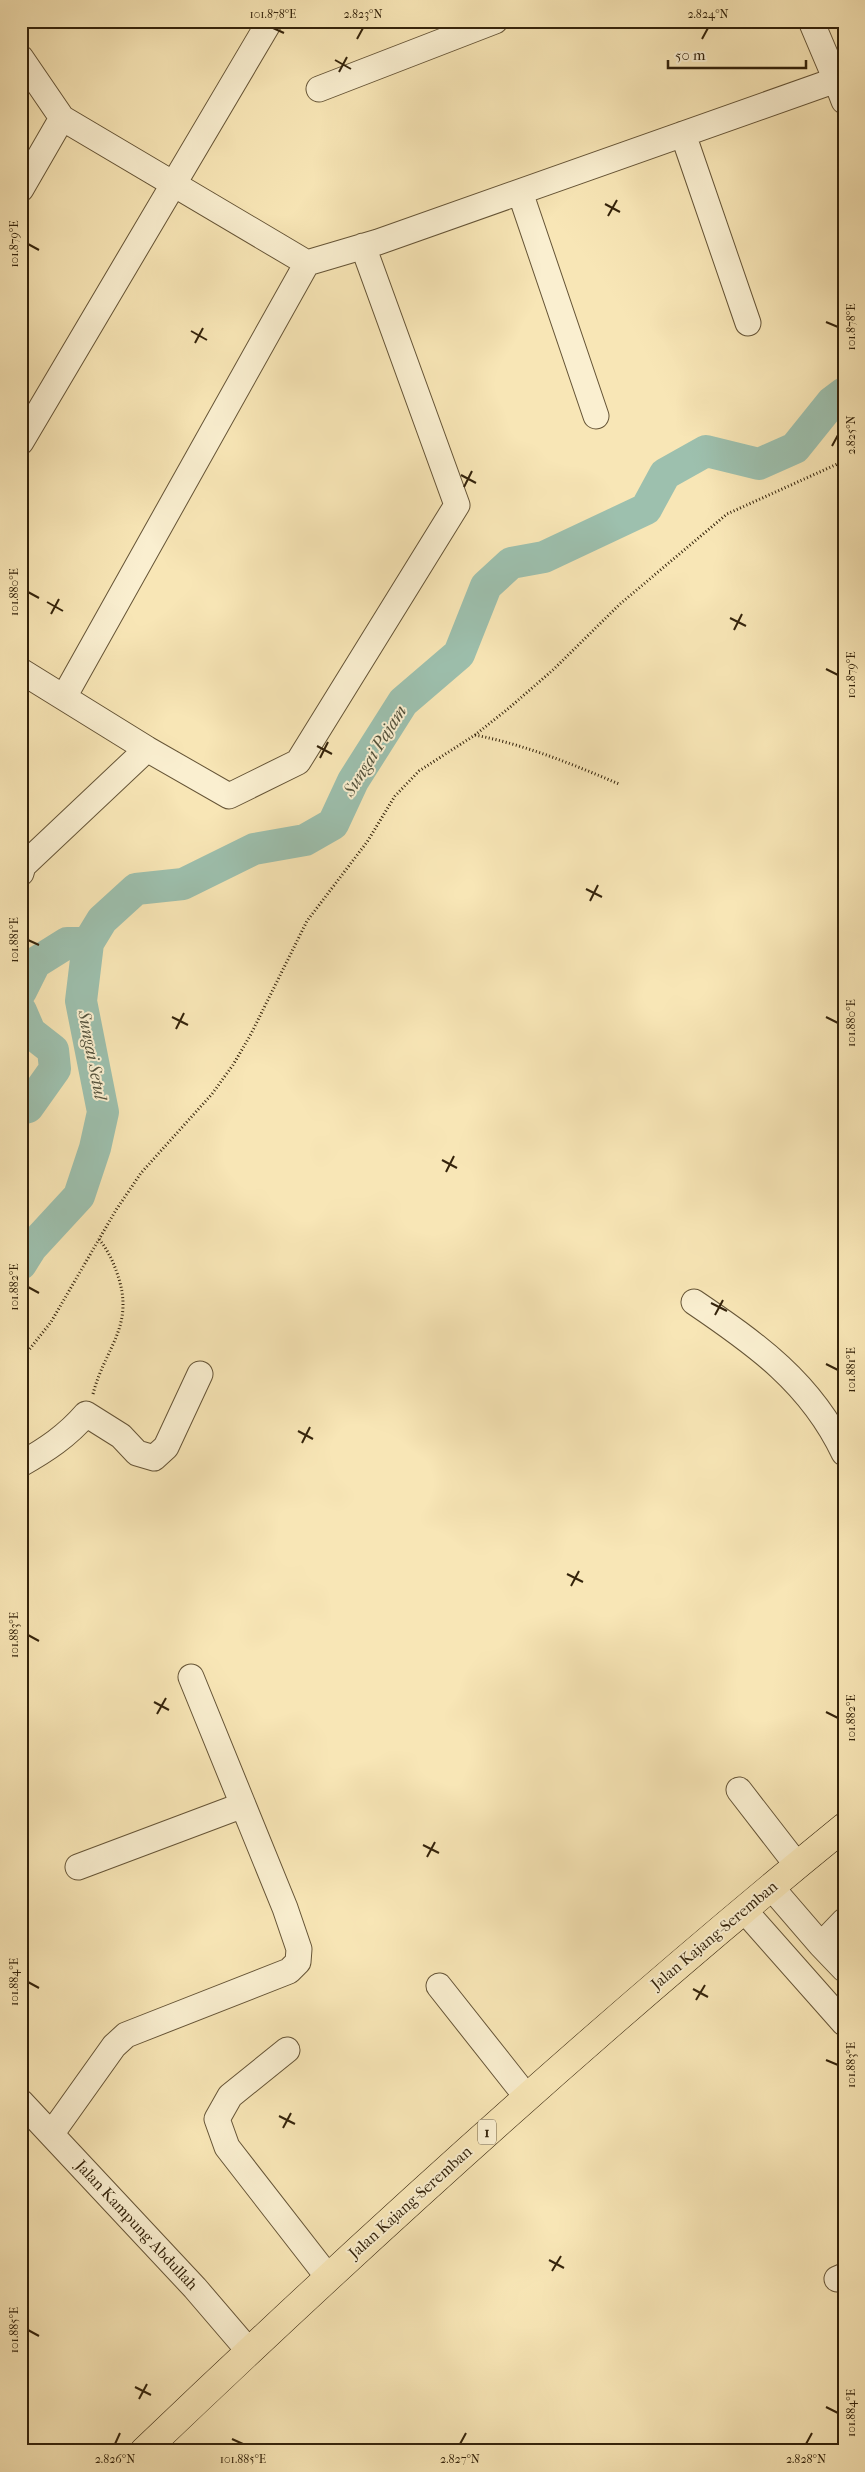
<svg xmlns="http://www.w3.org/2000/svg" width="865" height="2472" viewBox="0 0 865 2472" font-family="'IM FELL French Canon',serif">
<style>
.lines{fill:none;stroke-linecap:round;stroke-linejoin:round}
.river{stroke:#9dc0ae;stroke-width:32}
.minor-casing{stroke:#655436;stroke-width:27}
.major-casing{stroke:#34230b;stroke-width:29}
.path{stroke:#34230b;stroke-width:3;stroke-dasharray:1 2.5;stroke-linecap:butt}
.minor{stroke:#faefd0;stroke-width:25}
.major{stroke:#f8e6b6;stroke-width:28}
.ticks{fill:none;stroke:#34230b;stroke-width:2}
.labels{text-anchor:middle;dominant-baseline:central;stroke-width:4;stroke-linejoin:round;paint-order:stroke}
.shield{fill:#faefd0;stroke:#6f6046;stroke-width:1}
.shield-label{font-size:15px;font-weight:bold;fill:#34230b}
.street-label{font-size:16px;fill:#34230b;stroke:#faefd0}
.water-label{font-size:18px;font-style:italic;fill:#54523c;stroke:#faefd0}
.neatline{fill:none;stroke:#34230b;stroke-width:2}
.ticks-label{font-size:12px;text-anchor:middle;fill:#34230b}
</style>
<rect width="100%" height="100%" fill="#f8e6b6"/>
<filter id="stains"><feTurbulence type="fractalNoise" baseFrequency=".004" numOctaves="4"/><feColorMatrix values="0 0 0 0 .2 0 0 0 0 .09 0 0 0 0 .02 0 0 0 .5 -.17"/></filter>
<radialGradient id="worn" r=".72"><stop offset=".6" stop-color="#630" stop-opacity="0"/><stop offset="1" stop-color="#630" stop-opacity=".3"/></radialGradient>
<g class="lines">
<path class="river" d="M21,991L35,963L67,943H88
M21,1011L30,1032L53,1050L55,1069L28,1107L21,1109
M21,1264L31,1248L79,1196L95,1148L103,1112L81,1001L88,943L102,920L136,889L183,884L254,849L305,840L333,824L353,781L403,702L459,654L486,586L511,563L544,557L646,509L665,474L706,451L759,464L795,448L832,402L844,393"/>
<defs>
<path id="minor" d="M811,21L836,80L844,77
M21,58L62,118L307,263L378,242L836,80L844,101
M319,89L495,21
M683,134L748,323
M21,189L62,118
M520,192L596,416
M21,442L270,21
M21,671L147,749L229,796L298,762L457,505L363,246
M64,697L307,263
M21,873L23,866L147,749
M694,1302C756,1344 811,1383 844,1453
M21,1464C46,1450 67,1436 86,1414L121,1436L137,1453L154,1458L166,1447L200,1374
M739,1790L797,1865
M78,1867L243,1805
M771,1887L821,1945L844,1921
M744,1910L844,2023
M821,1945L844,1969
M439,1986L526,2096
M287,2050L230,2096L217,2119L227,2147L328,2277
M21,2102L195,2288L249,2351
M52,2133L114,2046L126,2035L289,1971L298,1962L299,1949L285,1908L191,1677
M837,2279L844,2276"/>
<path id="major" d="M144,2451C370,2235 601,2025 844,1827"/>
</defs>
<use href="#minor" class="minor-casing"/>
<use href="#major" class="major-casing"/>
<path class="path" d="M475,735C526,745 572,764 619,784
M21,1360L51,1322L116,1210L141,1173L212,1094L233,1065L251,1034L307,921L367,842L395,796L419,771L475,735L509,708L554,669L620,604L727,514L844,461
M93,1394C105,1347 136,1326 117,1273C113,1261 107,1249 99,1239"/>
<use href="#minor" class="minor"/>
<use href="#major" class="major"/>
</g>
<path class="ticks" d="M273,28L284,33M357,39L363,28M702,39L708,28M335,60L351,69M339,72L347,57M605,204L620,212M608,216L617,200M28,244L39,250M826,322L838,327M191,331L207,340M195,343L203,328M832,446L838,435M461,475L476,483M464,487L472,471M28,592L39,598M47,602L63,611M51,614L59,599M730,618L746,626M734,630L742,614M826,669L838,675M317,746L332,754M320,758L328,742M586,889L602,897M590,901L598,885M28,940L39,945M172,1017L188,1025M826,1017L838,1023M176,1029L184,1013M442,1160L457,1168M446,1172L454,1156M28,1287L39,1293M711,1303L727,1311M715,1315L723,1300M826,1364L838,1370M298,1431L313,1439M302,1443L310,1427M567,1574L583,1582M571,1586L579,1571M28,1635L39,1641M154,1702L169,1710M826,1712L838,1718M157,1714L166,1698M423,1845L439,1853M427,1857L435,1842M28,1982L39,1988M693,1989L708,1997M696,2000L705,1985M826,2060L838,2065M279,2116L295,2124M283,2128L291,2113M549,2260L564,2268M552,2271L561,2256M28,2330L39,2336M135,2387L151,2395M139,2399L147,2384M826,2407L838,2413M232,2439L243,2444M115,2444L120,2433M460,2444L466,2433M806,2444L812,2433"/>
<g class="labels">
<rect class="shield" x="478" y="2119.5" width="18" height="25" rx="4"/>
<g class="shield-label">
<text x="487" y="2132">1</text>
</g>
<g class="street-label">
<text transform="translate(714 1935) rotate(-40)">Jalan Kajang-Seremban</text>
<text transform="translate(410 2202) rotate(-42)">Jalan Kajang-Seremban</text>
<text transform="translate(137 2225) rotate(47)">Jalan Kampung Abdullah</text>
</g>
<g class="water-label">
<text transform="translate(375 751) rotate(-58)">Sungai Pajam</text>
<text transform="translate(92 1055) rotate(79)">Sungai Setul</text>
</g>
</g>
<rect width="865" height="2472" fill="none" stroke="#f8e6b6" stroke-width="55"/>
<path d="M668 60v8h138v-8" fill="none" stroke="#34230b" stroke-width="2.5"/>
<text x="675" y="60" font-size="15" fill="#34230b" stroke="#faefd0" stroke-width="4" paint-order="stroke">50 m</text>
<rect x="28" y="28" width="810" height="2416" class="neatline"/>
<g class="ticks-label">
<text x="273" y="18">101.878°E</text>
<text x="363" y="18">2.823°N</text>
<text x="708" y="18">2.824°N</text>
<text transform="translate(14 244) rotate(-90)" y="4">101.879°E</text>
<text transform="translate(851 327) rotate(-90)" y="4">101.878°E</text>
<text transform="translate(851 435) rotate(-90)" y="4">2.825°N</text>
<text transform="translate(14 592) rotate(-90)" y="4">101.880°E</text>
<text transform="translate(851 675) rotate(-90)" y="4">101.879°E</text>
<text transform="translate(14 940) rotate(-90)" y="4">101.881°E</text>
<text transform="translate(851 1023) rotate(-90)" y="4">101.880°E</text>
<text transform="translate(14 1287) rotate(-90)" y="4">101.882°E</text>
<text transform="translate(851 1370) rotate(-90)" y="4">101.881°E</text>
<text transform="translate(14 1635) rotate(-90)" y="4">101.883°E</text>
<text transform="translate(851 1718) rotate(-90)" y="4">101.882°E</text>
<text transform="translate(14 1982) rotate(-90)" y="4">101.884°E</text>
<text transform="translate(851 2065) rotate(-90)" y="4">101.883°E</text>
<text transform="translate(14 2330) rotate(-90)" y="4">101.885°E</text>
<text transform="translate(851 2413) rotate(-90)" y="4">101.884°E</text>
<text x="115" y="2463">2.826°N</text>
<text x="243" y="2463">101.885°E</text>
<text x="460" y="2463">2.827°N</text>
<text x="806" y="2463">2.828°N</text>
</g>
<rect width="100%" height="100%" filter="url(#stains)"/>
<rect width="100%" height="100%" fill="url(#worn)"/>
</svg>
